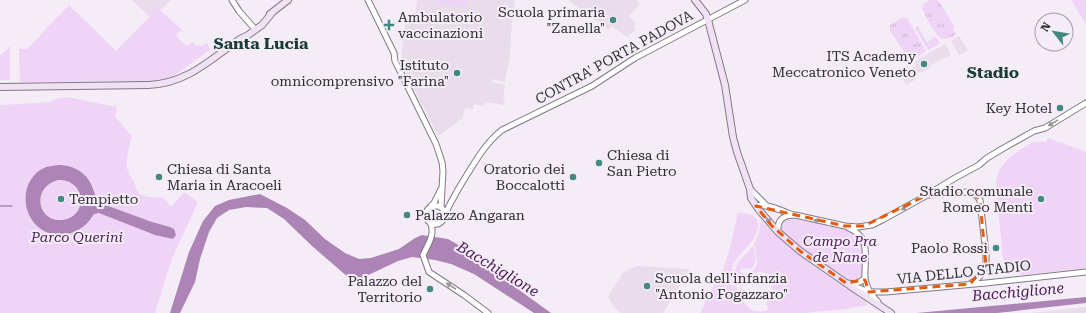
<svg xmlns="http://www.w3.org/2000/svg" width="1086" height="313" viewBox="0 0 1086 313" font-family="'Roboto Serif',serif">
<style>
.built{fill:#e9ddec}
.grass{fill:url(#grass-tufts)}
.green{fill:#f0d4f7}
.water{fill:#ac84b5;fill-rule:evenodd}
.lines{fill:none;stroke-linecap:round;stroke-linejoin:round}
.stream{stroke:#ac84b5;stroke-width:1.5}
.tertiary-casing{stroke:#817a82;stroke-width:7}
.secondary-casing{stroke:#817a82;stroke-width:8}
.tertiary{stroke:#fff;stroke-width:5}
.secondary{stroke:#f1e1f5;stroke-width:6}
.oneway{fill:#989798}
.oneway2{fill:#928894}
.marked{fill:none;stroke:#e8590c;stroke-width:3;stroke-dasharray:8 5;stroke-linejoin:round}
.poi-dot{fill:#438981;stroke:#f4ecf6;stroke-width:1.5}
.labels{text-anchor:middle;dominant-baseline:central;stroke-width:4;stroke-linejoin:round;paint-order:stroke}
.poi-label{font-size:14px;fill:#322f32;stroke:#f4ecf6;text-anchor:end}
.street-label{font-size:14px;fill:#322f32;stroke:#f4ecf6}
.park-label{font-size:14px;font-style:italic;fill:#4a1855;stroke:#f4ecf6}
.water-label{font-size:15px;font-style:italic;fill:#4b1956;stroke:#f4ecf6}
.quarter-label{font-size:16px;font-weight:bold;fill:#1a3c38;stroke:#f4ecf6}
</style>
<defs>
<pattern id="grass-tufts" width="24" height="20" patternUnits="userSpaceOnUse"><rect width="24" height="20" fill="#f0d4f7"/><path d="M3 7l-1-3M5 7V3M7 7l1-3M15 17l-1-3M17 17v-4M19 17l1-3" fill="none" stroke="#ceb6d4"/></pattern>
</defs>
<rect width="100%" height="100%" fill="#f4ecf6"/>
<path class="built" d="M132,0H171L152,19Z
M417,0H515L512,22L510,55L505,82L492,79L491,82L505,85L503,100H505L504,105L485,102L484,106L474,104L473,109L465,108L462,120L459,119L456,124H455L438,136L426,113L403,67L401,60L403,39H404L407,15L415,16Z
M568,0H637L640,4L629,16L636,24L634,26L636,29L635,30L627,37L612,26L609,30Z
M959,36L968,51L959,55L951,41Z
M945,44L951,55L931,65V67L920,73L919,72L913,75L915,80L906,85L898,70L907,66L909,69L916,66L914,62Z
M637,266L690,269L663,313H620L613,306L610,300L608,297L623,272Z
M1086,307V313H1030Z"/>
<path class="grass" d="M929,0H938L955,27L953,28L956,34C953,36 949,39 945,39C936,39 926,16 922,9L923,5Z
M903,17L907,18L926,51L911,61L890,31V25Z
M918,26L927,42L935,36L940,43L928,50L915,28Z"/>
<path class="green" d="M436,0H467L466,8L435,3Z
M1071,0H1086V24Z
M69,5L116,51L158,8L182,30L176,35L186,46L193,42L195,45L201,46L207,43L210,50L166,81L20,82L19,49H27Z
M10,46V80H0V56Z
M67,97L117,107L115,117L132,136C130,145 124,163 128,171C129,175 132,178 134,182C136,187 137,193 142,195C146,198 157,197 164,198L170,206H172L184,192L198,202L171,261L155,313H0V105L51,102L56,99Z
M1048,138L1086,152V268L1023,275L1016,271L1003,259L996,189C995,163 1015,153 1035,141L1036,143L1038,142L1040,143L1041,141L1046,142Z
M738,213C745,213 753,213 757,220C764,239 735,253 732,268C731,276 743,305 750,309C756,313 762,311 768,310L766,300L769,299L768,296L773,295V292H774L772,287L774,278L772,275C760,271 755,269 749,282L744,284L741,287C728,266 740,262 753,246C756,254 758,263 751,269L746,268L740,269V272L746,274L748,272H751L756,267L757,263V258L754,244L759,233L761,220C789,252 831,277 866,302L865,303L868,305L844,309L805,313H700L718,277L720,278L730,248Z
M787,218L794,219L846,229L854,233L859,239L862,246V275L856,280L852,281L848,279C837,272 782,238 780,228C779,223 783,220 787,218Z"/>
<path class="water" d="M58,165C74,165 88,173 93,189C95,194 96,199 100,203L152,222L170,227L174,229L176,235L173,239L155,235L99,213L94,214C91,218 88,223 84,226C77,232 67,235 58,235C22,232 13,181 46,167C50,166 54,166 58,165ZM58,180C87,179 88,218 62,220C37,222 31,187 58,180Z
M260,194L287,208L305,220L325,239L345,253L359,259L371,258L399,249L415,238L422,235L448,239L467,250L486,266L551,313H534L474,274L451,264L435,260L412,257L398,261L360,279L353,280L349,278L312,246L284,219L267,208L246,207L229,210L217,218L209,232L200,259L195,282L180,313H170L189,252L203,221L215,206L229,200Z
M1086,297V303L997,313H917Z"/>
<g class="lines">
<path class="stream" d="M0,206H12"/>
<defs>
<path id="tertiary" d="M232,0L239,11L253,27
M368,0L394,53L395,61L436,144L442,162L443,171L441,207
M750,189L766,205
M928,195L968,192C974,193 976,195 980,200L986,254V266L980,276L976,280L970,284
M431,206L434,203L441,189
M756,206C766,203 783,211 793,215
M445,215C443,201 425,204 426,216C427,224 437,227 442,221C445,219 445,216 446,213C448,207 451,202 454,197C458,189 463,181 468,173C478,157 487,142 502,130L592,86L635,58L745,0
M430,222C436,233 428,245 423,255L429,272L464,295L488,313
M849,228C872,238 864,258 865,278C866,288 871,295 878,302
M778,232C777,220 783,215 795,215L845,226L858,227L872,225L884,219L922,198L955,178L979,165L987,158L1002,149L1034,131L1045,128L1086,103
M846,283C854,284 859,284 865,278
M854,286L869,292H886L986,283L1086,272"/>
<path id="secondary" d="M695,0L706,14L708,20L725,85L733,137L737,152L750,189L751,198L759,210L778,232L800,251L846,283L856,290L891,313
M270,14L288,0
M0,87L148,85C186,84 210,60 240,39L248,35L262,25L272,13"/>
</defs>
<use href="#tertiary" class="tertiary-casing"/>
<use href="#secondary" class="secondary-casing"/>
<use href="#tertiary" class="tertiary"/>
<use href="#secondary" class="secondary"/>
</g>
<defs><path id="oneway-solid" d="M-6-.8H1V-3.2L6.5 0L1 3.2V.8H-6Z"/></defs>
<g class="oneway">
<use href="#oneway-solid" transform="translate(1053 123) rotate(149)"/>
<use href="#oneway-solid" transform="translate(906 207) rotate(151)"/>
<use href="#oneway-solid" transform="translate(819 221) rotate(-168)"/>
<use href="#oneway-solid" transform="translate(451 286) rotate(-147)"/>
</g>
<use class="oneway2" href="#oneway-solid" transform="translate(767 219) rotate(50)"/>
<path class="marked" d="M973,193L980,200L986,266L970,284L869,292L865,280L846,283L800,251L771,225L756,206L845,226H864L927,195Z"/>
<g class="poi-dot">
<circle cx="613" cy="20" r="4"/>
<path d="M387 19h4v4h4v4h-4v4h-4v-4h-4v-4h4z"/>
<circle cx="924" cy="64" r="4"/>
<circle cx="457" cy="73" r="4"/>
<circle cx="1060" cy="108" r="4"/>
<circle cx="599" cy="163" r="4"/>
<circle cx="159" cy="177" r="4"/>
<circle cx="573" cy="177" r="4"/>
<circle cx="61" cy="199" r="4"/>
<circle cx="1041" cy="199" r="4"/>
<circle cx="407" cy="215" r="4"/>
<circle cx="996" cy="248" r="4"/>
<circle cx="647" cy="286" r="4"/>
<circle cx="430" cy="289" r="4"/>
</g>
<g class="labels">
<g class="poi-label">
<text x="605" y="12">Scuola primaria<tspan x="605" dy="16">"Zanella"</tspan></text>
<text x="398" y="17" text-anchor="start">Ambulatorio<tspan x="398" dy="16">vaccinazioni</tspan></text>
<text x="916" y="56">ITS Academy<tspan x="916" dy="16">Meccatronico Veneto</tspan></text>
<text x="449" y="65">Istituto<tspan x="449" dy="16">omnicomprensivo "Farina"</tspan></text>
<text x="1052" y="108">Key Hotel</text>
<text x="607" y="155" text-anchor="start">Chiesa di<tspan x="607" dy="16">San Pietro</tspan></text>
<text x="167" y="169" text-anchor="start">Chiesa di Santa<tspan x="167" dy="16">Maria in Aracoeli</tspan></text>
<text x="565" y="169">Oratorio dei<tspan x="565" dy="16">Boccalotti</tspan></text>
<text x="1033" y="191">Stadio comunale<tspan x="1033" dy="16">Romeo Menti</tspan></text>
<text x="69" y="199" text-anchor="start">Tempietto</text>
<text x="415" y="215" text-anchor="start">Palazzo Angaran</text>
<text x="988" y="248">Paolo Rossi</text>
<text x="655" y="278" text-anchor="start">Scuola dell'infanzia<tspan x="655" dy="16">"Antonio Fogazzaro"</tspan></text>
<text x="422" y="281">Palazzo del<tspan x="422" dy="16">Territorio</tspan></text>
</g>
<g class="street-label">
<text transform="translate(614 57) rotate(-29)">CONTRA' PORTA PADOVA</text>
<text transform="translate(964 272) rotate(-6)">VIA DELLO STADIO</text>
</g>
<g class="park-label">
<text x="77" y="237">Parco Querini</text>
<text x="840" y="241">Campo Pra<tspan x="840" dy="16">de Nane</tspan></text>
</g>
<g class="water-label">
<text transform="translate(498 269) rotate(31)">Bacchiglione</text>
<text transform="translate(1018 292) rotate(-5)">Bacchiglione</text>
</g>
<g class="quarter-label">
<text x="261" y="43">Santa Lucia</text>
<text x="993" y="72">Stadio</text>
</g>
</g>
<g transform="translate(1054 32) rotate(301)"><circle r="19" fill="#f4ecf6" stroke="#a6a0a8"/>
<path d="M0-3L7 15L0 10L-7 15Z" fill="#438981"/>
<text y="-6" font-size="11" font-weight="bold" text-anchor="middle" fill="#322f32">N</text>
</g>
</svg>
